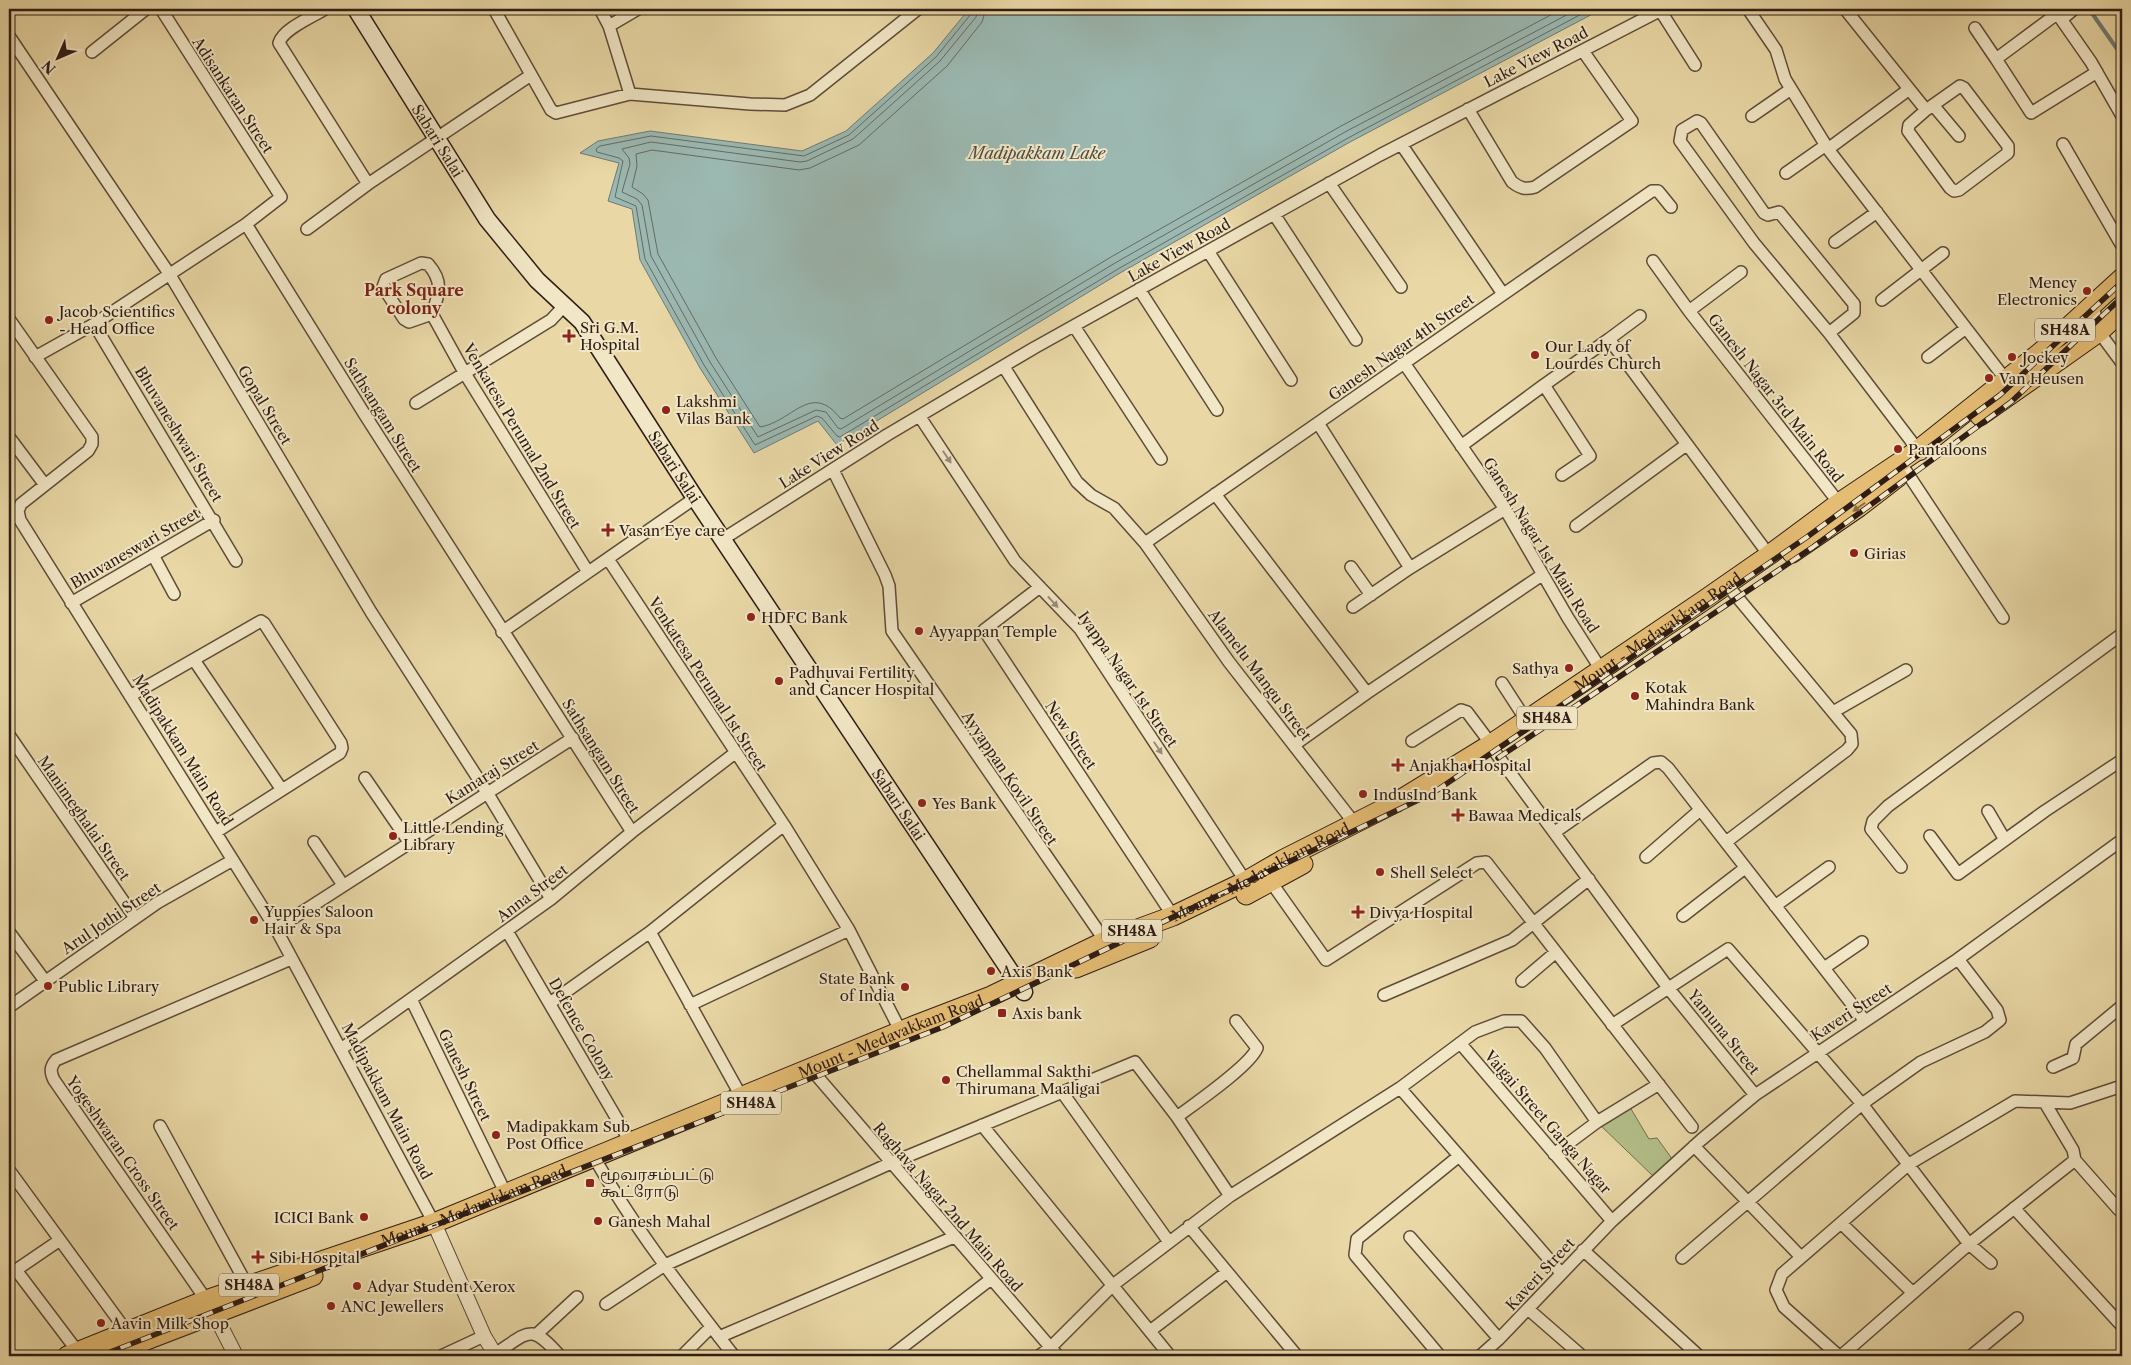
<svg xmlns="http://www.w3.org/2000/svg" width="2131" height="1365" viewBox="0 0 2131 1365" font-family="'Libre Caslon Text','Noto Serif Tamil',serif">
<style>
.green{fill:#b3bf89;stroke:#716e4f}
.water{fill:#9bb8b1;stroke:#707a73}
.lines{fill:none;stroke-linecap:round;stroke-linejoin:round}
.shore{stroke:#656a63;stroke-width:1}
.stream{stroke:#707a73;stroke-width:4}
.minor-casing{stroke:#5e4c39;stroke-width:14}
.tertiary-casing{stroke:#5e4c39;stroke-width:16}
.secondary-casing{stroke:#2f1d15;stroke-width:19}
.primary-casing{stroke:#2f1d15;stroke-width:21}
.minor{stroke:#f1e6c5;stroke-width:11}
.tertiary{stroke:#f1e6c5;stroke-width:14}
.secondary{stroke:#f1e6c5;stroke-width:16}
.primary{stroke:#e4bc73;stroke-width:19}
.rail-casing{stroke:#2f1d15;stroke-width:5.5}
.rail{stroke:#f1e6c5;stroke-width:4;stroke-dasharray:11;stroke-linecap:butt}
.oneway{fill:#9a8c76}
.oneway2{fill:#8a6c44}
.poi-dot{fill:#8f2418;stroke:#f1e6c5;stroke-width:2}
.labels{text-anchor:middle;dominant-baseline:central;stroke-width:4;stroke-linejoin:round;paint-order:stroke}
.shield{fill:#f1e6c5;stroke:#69594a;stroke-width:1}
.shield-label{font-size:14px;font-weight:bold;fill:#2f1d15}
.street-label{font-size:15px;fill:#2f1d15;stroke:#f1e6c5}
.poi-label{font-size:15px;fill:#2f1d15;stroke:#f1e6c5;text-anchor:start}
.water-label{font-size:16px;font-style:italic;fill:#4f4c44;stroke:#f1e6c5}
.neighbourhood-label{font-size:16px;font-weight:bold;fill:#7a1f14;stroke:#f1e6c5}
</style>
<rect width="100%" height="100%" fill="#e9d8a6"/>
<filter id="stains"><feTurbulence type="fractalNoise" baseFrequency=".004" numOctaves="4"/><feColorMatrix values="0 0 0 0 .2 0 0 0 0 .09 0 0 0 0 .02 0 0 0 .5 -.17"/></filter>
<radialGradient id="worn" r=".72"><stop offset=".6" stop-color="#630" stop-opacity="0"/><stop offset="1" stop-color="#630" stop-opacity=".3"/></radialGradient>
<path class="green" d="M1628,1104L1649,1139L1657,1138L1673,1160L1654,1177L1597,1122Z"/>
<path class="water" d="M969,9H1602L1350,142L1120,273L837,445L818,421L754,453L700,368L640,260L632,209L608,201L619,163L580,153L598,141L650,131L802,151L846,131L933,53Z"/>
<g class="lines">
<path class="shore" d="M973,9L971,14L936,57L849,135L804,156L651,136L600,146L596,149L597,152L619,158L623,161L615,197L636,206L645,259L704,365L755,445L817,416L822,418L837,436L840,437L1118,269L1348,138L1591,9
M979,9L976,17L940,61L853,139L807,161L800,162L651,142L622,149L629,158L630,164L622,192L637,199L642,205L651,256L710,362L758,437L816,410L826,412L838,428L841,429L1115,263L1345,132L1578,9
M986,9L982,22L947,66L859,145L810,168L799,170L652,150L636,154L637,166L632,187L643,194L648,200L658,254L716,358L760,427C792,422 811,381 840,418L843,419L1111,257L1341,126L1562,9"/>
<path class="stream" d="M2089,9L2122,56"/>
<defs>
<path id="minor" d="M161,9L281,197L246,224
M325,9C312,17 283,29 279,43L368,184
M494,9L551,110L556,113L630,94L750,104L785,105L810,95L918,9
M600,9L609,26L630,94
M1748,9L1776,50L1785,79L1828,149L2006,380
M1845,9L1926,110L1960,86L1964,88L2008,146V153L1959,190L1954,191L1950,188L1908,131L1909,125L1926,110
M2054,9L2091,62L2122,116
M1660,10L1695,65
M2062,19L2074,9
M609,26L638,9
M1975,28L1996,59L2058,13
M9,36L170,275L371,612L488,794L551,899
M92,52L146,9
M1996,59L2031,113L2097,72
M1933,105L1959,136
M1468,109L1512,182C1520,188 1525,190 1535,187L1632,121L1583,51
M1752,116L1791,89
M1401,144L1503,294
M2063,144L2122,246
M1828,149L1908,90
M1786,173L1826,145
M1329,183L1401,287
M1274,214L1356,340
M307,229L368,184L531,75
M1835,242L1877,212
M1208,251L1291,380
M1653,261L1689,311L1839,503
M1139,289L1217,410
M1882,300L1943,253
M2093,305L2099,332L2122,363
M1689,311L1741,272
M432,314C439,294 444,282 428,264L421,263L386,279L383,287L404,319L409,322L432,314L464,372L588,572
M9,319L92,437V444L88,451L21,504L18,511L20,520L276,929L434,1223
M94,324L236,561
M1074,326L1161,459
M1829,333L1754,243L1680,141L1682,130L1697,121L1701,123L1764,213L1768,215L1779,212L1854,304V313L1829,333L1921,454
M1609,339L1640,316
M35,357L94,324L246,224L365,415L632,832
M1928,357L1966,328
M1404,363L1505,509L1568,618L1607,679
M1004,367L1077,482L1091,495L1114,508L1145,543L1229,662L1355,824
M1544,385L1609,339L1769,555
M416,403L551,320L564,306
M920,417L1015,561L1080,629L1248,885
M1318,423L1410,568L1505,509
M9,437L45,485
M1461,446L1544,385L1590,456L1562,475
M833,470L885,575L889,586L892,631L1105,941
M1906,471L2003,618
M1215,494L1367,693L1294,745
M1576,526L1686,445
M723,539L887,435L1034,348L1380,155L1663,9
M1145,543L1652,191H1658L1671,207
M153,555L174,594
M608,559L784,825L849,930L901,1032
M1351,567L1371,595
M1040,587L984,630L1173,916
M71,603L214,520
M1353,607L1410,568
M502,632L695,498
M194,660L282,790
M1502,683L1526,720
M1367,693L1542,575
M130,696L261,621L264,623L341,743L342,748L340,753L216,832
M1833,712L1906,670
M9,735L135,918
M1412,741L1461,710L1467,712L1491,744
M1495,752L1669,989L1755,1095
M365,778L409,842
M1988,811L2005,840
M1555,832L1653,763L1661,762L1668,768L1865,1021
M1930,836L1958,874L2045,811L2122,760
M314,842L343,885
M1726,842L1847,750L1852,744L1851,734L1733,592
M1646,857L1700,810
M1901,867L1871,829L1873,821L1888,806L2122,634
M1271,882L1326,960L1477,863L1486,862L1692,1127
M1775,906L1829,867
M1683,916L1745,868
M276,929L573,738
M507,931L631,1143
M9,932L45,981
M650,932L741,1096
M1958,959L2122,840
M1824,968L1862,942
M1522,981L1556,952
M1384,995L1512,940L1589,879
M411,999L505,1192
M550,1003L650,932L784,825
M690,1005L849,930
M9,1007L157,903L233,860
M1612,1025L1728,949L1862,1104L1969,1244L1991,1263
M1460,1043L1612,1221
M341,1049L551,899L632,832L735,753
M2053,1067L2073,1058L2076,1044L2122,1006
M810,1068L1058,1356
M1400,1088L1561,1273
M1062,1092L1169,1242
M1177,1117C1194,1104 1250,1066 1257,1048L1236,1021
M982,1125L1170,1356
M160,1126L247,1285
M1694,1146L1801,1257
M1554,1154L1597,1122L1659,1084
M594,1157C634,1228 685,1293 734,1356
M2075,1160L2119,1210L2122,1208
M9,1170L127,1332
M2014,1208L2122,1326
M1841,1223L1913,1293
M1189,1226L1297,1356
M1410,1237L1499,1339
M60,1240L16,1270L78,1352
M1583,1250L1699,1356
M209,1304L54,1080C50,1072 50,1067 56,1060L291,959
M606,1304L665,1265L891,1163L1135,1062L1177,1117L1230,1196
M1528,1309L1582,1356
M1150,1331L1227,1272
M537,1334L577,1297
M719,1337L954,1237
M495,1354C529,1332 530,1322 560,1356
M441,1356L484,1336
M682,1356L710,1328
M891,1356L991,1279
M1039,1356L1050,1348L1113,1285L1230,1196L1400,1088L1475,1032L1504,1021H1521L1545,1048L1597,1122
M1440,1356L1355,1255L1357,1239L1459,1156
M1480,1356L1499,1339L1612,1221L1701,1140L1755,1095L1958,959L1997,1010L2000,1020L1985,1032L1921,1062L1862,1104L1682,1258
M1839,1356L1784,1307L1776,1290L1782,1274L1909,1164L2015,1101L2070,1103L2122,1086
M1841,1356L1969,1244L2075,1160L2073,1150L2045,1103
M1971,1356L2017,1318"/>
<path id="tertiary" d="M434,1223L484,1336L496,1356
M214,1313L236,1356"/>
<g id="secondary">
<path id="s1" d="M356,9L487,219L537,280L582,322L695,498L1024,992"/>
</g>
<g id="primary">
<path d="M1980,416L2099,332L2122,311"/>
<path d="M1792,553L1859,507L1898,477"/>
<path d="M1246,895L1303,864"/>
<path d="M1076,968L1150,938"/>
<path id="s2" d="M67,1356L206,1300L434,1223L918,1024L991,996L1105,941L1173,916L1246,881L1284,859L1395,803L1491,744L1703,601L1769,555L1839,503L1918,450L2042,351L2122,278"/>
<path d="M105,1356L313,1276"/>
</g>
</defs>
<use href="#minor" class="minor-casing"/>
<use href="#tertiary" class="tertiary-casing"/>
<use href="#secondary" class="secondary-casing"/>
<use href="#primary" class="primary-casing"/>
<use href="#minor" class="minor"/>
<use href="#tertiary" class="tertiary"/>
<use href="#secondary" class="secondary"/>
<use href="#primary" class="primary"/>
<defs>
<path id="rail" d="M1498,758L1813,547L2011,402L2122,297
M100,1356L943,1027L1433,793L1807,537L2000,395L2122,282"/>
</defs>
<use href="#rail" class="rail-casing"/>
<use href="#rail" class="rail"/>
</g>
<defs><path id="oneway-solid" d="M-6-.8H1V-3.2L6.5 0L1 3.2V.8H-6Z" transform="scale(1.25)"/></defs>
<g class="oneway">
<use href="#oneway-solid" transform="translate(947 457) rotate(56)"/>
<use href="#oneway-solid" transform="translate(1053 602) rotate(47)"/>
<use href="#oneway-solid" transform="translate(1158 748) rotate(56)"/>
</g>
<use class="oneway2" href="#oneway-solid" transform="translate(1859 507) rotate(145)"/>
<g class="poi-dot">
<circle cx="2087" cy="291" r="5"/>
<circle cx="49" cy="320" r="5"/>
<path d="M566.5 328.5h5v5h5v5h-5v5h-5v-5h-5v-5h5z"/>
<circle cx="1535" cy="355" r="5"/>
<circle cx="2012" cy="357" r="5"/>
<circle cx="1989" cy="378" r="5"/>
<circle cx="666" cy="410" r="5"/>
<circle cx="1898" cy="449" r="5"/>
<path d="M605.5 522.5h5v5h5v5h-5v5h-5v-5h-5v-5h5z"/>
<circle cx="1854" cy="553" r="5"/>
<circle cx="751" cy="617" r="5"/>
<circle cx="919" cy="631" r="5"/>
<circle cx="1569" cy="668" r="5"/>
<circle cx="779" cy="681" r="5"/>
<circle cx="1635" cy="696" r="5"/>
<path d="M1395.5 757.5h5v5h5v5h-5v5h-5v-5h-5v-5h5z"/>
<circle cx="1363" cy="794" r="5"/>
<circle cx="922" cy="803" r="5"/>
<path d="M1455.5 807.5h5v5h5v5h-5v5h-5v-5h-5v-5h5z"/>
<circle cx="393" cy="836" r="5"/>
<circle cx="1380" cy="872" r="5"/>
<path d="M1355.5 904.5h5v5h5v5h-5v5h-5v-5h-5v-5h5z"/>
<circle cx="254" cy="920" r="5"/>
<circle cx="991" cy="971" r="5"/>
<circle cx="48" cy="986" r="5"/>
<circle cx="905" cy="987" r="5"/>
<rect x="997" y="1008" width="10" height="10" rx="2.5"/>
<circle cx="946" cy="1080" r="5"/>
<circle cx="496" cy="1135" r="5"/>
<rect x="585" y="1178" width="10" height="10" rx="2.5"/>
<circle cx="364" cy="1217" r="5"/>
<circle cx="598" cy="1221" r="5"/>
<path d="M255.5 1249.5h5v5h5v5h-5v5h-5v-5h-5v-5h5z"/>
<circle cx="357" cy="1286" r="5"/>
<circle cx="331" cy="1306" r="5"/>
<circle cx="101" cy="1323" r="5"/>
</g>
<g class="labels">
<g class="shield">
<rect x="2035" y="318.5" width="60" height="23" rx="4"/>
<rect x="1517" y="706.5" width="60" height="23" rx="4"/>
<rect x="1102" y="919.5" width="60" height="23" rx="4"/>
<rect x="721" y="1091.5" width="60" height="23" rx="4"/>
<rect x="219" y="1273.5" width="60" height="23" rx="4"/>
</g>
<g class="shield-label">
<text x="2065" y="330">SH48A</text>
<text x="1547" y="718">SH48A</text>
<text x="1132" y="931">SH48A</text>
<text x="751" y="1103">SH48A</text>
<text x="249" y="1285">SH48A</text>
</g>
<g class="street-label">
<text transform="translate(1536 57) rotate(-27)">Lake View Road</text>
<text transform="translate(233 95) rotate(57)">Adisankaran Street</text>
<text stroke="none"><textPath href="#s1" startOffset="155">Sabari Salai</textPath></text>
<text transform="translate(1179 250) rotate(-29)">Lake View Road</text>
<text transform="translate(1401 347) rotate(-35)">Ganesh Nagar 4th Street</text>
<text transform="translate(1776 398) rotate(52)">Ganesh Nagar 3rd Main Road</text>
<text transform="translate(265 405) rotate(59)">Gopal Street</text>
<text transform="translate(383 415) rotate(58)">Sathsangam Street</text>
<text transform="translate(179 434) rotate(59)">Bhuvaneshwari Street</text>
<text transform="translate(522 436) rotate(59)">Venkatesa Perumal 2nd Street</text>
<text transform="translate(829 454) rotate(-32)">Lake View Road</text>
<text stroke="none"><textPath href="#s1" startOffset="560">Sabari Salai</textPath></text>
<text transform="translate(1541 545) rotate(58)">Ganesh Nagar 1st Main Road</text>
<text transform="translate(135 548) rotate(-30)">Bhuvaneswari Street</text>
<text stroke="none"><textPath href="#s2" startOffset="1754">Mount - Medavakkam Road</textPath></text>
<text transform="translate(1260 675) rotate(53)">Alamelu Mangu Street</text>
<text transform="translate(1128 679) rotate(55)">Iyappa Nagar 1st Street</text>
<text transform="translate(708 684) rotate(57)">Venkatesa Perumal 1st Street</text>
<text transform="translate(1071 735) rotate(56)">New Street</text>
<text transform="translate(183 750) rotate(58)">Madipakkam Main Road</text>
<text transform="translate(601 756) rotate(58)">Sathsangam Street</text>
<text transform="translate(492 772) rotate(-32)">Kamaraj Street</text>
<text transform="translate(1010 778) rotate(56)">Ayyappan Kovil Street</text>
<text stroke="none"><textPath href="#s1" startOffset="965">Sabari Salai</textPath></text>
<text transform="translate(84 818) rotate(55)">Manimeghalai Street</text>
<text stroke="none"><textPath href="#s2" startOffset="1289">Mount - Medavakkam Road</textPath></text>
<text transform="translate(532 893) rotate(-37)">Anna Street</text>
<text transform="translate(111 918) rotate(-34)">Arul Jothi Street</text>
<text transform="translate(1851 1012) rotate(-33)">Kaveri Street</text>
<text transform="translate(582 1029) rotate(60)">Defence Colony</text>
<text transform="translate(1724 1032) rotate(51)">Yamuna Street</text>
<text stroke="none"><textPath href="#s2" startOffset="884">Mount - Medavakkam Road</textPath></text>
<text transform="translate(465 1075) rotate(64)">Ganesh Street</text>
<text transform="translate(387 1101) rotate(62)">Madipakkam Main Road</text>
<text transform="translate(1548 1122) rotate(49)">Vaigai Street Ganga Nagar</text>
<text transform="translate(123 1153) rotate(55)">Yogeshwaran Cross Street</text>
<text stroke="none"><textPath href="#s2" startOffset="434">Mount - Medavakkam Road</textPath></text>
<text transform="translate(948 1207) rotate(49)">Raghava Nagar 2nd Main Road</text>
<text transform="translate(1540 1274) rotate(-47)">Kaveri Street</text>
</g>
<g class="poi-label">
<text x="2077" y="282" text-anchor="end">Mency<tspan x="2077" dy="17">Electronics</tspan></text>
<text x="59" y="311">Jacob Scientifics<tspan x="59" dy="17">- Head Office</tspan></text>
<text x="580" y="327">Sri G.M.<tspan x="580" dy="17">Hospital</tspan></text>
<text x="1545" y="346">Our Lady of<tspan x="1545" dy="17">Lourdes Church</tspan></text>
<text x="2022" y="357">Jockey</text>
<text x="1999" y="378">Van Heusen</text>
<text x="676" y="401">Lakshmi<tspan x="676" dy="17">Vilas Bank</tspan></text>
<text x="1908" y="449">Pantaloons</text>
<text x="619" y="530">Vasan Eye care</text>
<text x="1864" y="553">Girias</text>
<text x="761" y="617">HDFC Bank</text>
<text x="929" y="631">Ayyappan Temple</text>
<text x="1559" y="668" text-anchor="end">Sathya</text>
<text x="789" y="672">Padhuvai Fertility<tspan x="789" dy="17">and Cancer Hospital</tspan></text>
<text x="1645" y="687">Kotak<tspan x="1645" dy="17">Mahindra Bank</tspan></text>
<text x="1409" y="765">Anjakha Hospital</text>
<text x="1373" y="794">IndusInd Bank</text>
<text x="932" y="803">Yes Bank</text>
<text x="1468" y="815">Bawaa Medicals</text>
<text x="403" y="827">Little Lending<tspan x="403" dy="17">Library</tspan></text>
<text x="1390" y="872">Shell Select</text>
<text x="264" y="911">Yuppies Saloon<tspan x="264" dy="17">Hair &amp; Spa</tspan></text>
<text x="1369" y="912">Divya Hospital</text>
<text x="1001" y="971">Axis Bank</text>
<text x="895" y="978" text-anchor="end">State Bank<tspan x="895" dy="17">of India</tspan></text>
<text x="58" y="986">Public Library</text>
<text x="1012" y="1013">Axis bank</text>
<text x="956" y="1071">Chellammal Sakthi<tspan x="956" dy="17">Thirumana Maaligai</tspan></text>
<text x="506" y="1126">Madipakkam Sub<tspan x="506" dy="17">Post Office</tspan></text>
<text x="600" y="1174">மூவரசம்பட்டு<tspan x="600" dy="17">கூட்ரோடு</tspan></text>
<text x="354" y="1217" text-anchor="end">ICICI Bank</text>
<text x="608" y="1221">Ganesh Mahal</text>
<text x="269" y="1257">Sibi Hospital</text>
<text x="367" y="1286">Adyar Student Xerox</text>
<text x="341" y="1306">ANC Jewellers</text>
<text x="111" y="1323">Aavin Milk Shop</text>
</g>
<g class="water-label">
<text x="1037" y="153">Madipakkam Lake</text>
</g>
<g class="neighbourhood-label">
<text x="414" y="290">Park Square<tspan x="414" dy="18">colony</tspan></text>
</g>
</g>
<rect width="2131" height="1365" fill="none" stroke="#e9d8a6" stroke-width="30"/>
<rect x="10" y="10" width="2111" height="1345" fill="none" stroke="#2f1d15" stroke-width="2.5"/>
<rect x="15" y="15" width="2101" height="1335" fill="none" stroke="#2f1d15"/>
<g transform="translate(58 58) rotate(225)" stroke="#f1e6c5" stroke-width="4" paint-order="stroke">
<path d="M0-4L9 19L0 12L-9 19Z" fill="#2f1d15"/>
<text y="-8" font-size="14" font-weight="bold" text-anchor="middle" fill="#2f1d15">N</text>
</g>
<rect width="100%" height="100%" filter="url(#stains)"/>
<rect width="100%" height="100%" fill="url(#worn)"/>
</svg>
